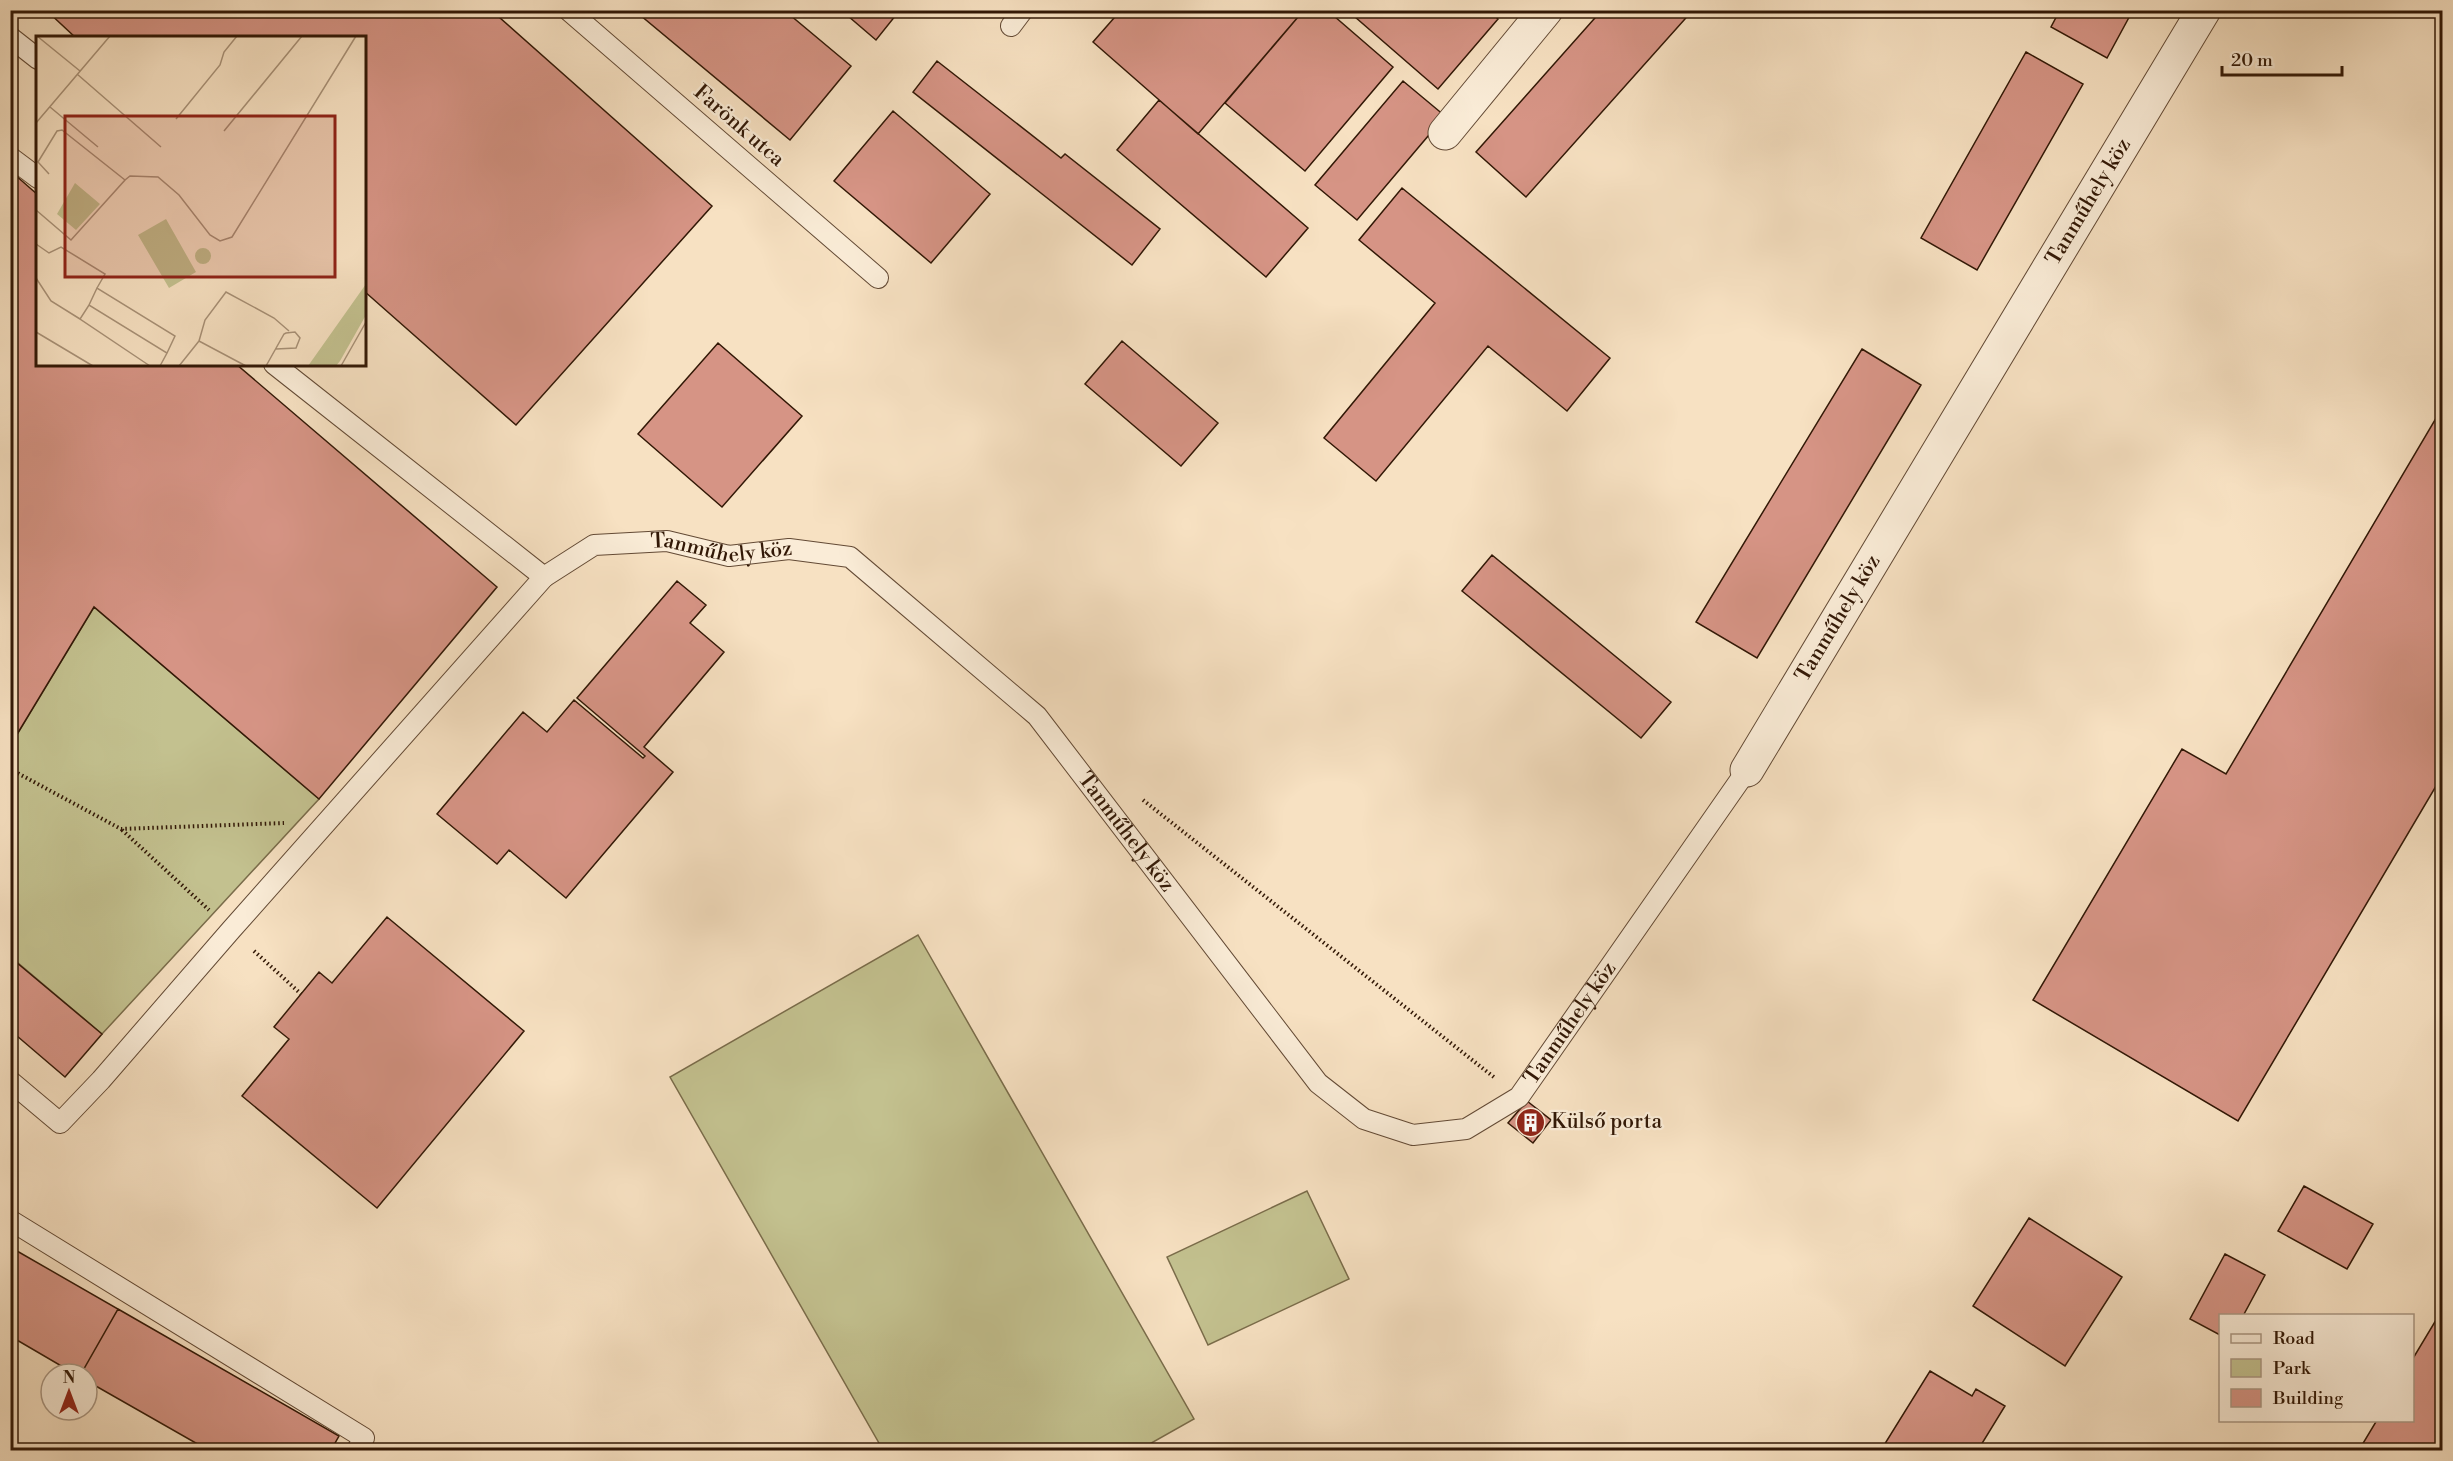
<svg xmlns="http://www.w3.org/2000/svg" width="2453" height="1461" viewBox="0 0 2453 1461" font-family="'Libre Bodoni',serif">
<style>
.green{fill:#c3c18f;stroke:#7a6c4a;stroke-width:1.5}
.building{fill:#d69485;stroke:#321806;stroke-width:1.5}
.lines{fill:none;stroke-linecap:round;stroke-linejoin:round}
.lane-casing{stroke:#634a35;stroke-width:22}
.street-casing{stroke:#634a35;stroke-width:35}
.path{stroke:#321806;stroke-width:4;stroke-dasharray:1.5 3;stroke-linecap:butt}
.lane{stroke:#faecd7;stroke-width:20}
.street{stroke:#faecd7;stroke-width:33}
.labels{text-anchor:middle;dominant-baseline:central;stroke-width:4.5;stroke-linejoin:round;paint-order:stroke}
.street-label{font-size:21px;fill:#321806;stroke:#faecd7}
.poi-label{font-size:21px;fill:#321806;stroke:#faecd7;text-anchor:start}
.inset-road{fill:none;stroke:#a89177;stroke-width:1.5}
.view{fill:#8f2418;fill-opacity:0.15;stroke:#8f2418;stroke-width:3}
.inset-edge{fill:none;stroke:#321806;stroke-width:3}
</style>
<rect width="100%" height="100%" fill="#f7e1c2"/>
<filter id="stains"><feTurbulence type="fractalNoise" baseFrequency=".00333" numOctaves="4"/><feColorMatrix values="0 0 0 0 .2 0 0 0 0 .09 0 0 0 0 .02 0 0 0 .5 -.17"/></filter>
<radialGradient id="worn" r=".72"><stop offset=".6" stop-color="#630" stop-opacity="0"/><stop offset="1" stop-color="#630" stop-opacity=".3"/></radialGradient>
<path class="green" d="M94,607L319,799L102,1034L11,957L10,746Z
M918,935L1194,1419L1139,1450H883L670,1077Z
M1307,1191L1349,1279L1208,1345L1167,1257Z"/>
<path class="building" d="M46,10H491L712,206L516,425L364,291V38H76Z
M634,10H784L851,66L790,140Z
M841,10H900L876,40Z
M1121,10H1304L1198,134L1093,42Z
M1304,10H1327L1393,67L1305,171L1225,103Z
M1347,10H1489L1498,19L1438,89Z
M1602,10H1693L1526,197L1476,152Z
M2060,10H2133L2107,58L2051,27Z
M2026,52L2083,84L1977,270L1921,238Z
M937,61L1061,158L1065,154L1160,229L1132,265L913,92Z
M1403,81L1445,116L1357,220L1315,185Z
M1159,100L1308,228L1266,277L1117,150Z
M893,111L990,194L931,263L834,181Z
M14,174L38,195V364H236L497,587L319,799L94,607L10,746V178Z
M1402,188L1610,358L1567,411L1488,346L1376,481L1324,438L1435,303L1359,240Z
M1122,341L1218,423L1181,466L1085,384Z
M718,343L802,416L722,507L638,434Z
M1862,349L1921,385L1757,658L1696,622Z
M2442,408V776L2238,1121L2033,1000L2182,749L2226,774Z
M1492,555L1671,702L1641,738L1462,591Z
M677,581L706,605L690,623L724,652L644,747L673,772L566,898L509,850L497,864L437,814L523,712L547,732L574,700L643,758L645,756L577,698Z
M387,917L524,1031L377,1208L242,1096L289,1039L274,1027L319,972L332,983Z
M10,957L102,1034L65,1077L10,1030Z
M1527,1101L1551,1120L1533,1143L1508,1123Z
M2304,1186L2373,1224L2347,1269L2278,1231Z
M2029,1218L2122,1277L2065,1366L1973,1306Z
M10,1247L118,1309L81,1374H75L10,1336Z
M2225,1254L2265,1275L2243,1316H2220V1335L2190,1319Z
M118,1309L339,1436L331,1450H208L87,1381V1374H81Z
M2442,1310V1450H2359L2377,1420H2412V1360Z
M1930,1371L1972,1396L1976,1389L2005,1406L1978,1450H1881Z"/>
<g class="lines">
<defs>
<g id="lane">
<path d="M568,10L878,278"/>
<path d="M1011,26L1023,10"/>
<path d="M10,37L38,59"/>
<path d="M10,157L38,178"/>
<path id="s1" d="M544,577L594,545L667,541L729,556L789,549L850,557L1037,716L1318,1083L1364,1119L1413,1135L1466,1129L1519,1097L1747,770"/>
<path d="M10,1081L60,1123L101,1080L231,930L544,577L274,364"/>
<path d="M10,1220L364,1438L357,1450"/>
</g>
<g id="street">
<path d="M1445,133L1546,10"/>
<path id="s2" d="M1747,770L2204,10"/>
</g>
</defs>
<use href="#lane" class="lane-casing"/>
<use href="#street" class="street-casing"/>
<path class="path" d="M10,769L121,829L284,823
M1143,800L1495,1078
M122,830L209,910
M254,951L301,994"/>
<use href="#lane" class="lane"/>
<use href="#street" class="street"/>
</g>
<defs>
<symbol id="building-disc" viewBox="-11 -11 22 22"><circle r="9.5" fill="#8f2418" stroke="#faecd7"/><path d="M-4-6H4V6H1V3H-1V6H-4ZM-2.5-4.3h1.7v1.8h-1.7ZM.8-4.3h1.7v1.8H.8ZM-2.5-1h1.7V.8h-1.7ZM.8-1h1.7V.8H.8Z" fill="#fff"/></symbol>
</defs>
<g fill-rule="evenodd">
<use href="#building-disc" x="1514" y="1106" width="33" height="33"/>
</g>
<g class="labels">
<g class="street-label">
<text transform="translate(739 126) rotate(41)">Farönk utca</text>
<text stroke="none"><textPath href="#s2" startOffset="663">Tanműhely köz</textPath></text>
<text stroke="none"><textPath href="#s1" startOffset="188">Tanműhely köz</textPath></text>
<text stroke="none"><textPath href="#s2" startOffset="177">Tanműhely köz</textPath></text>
<text stroke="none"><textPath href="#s1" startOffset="710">Tanműhely köz</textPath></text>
<text stroke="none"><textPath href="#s1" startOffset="1341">Tanműhely köz</textPath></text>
</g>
<g class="poi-label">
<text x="1551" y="1122">Külső porta</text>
</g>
</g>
<g transform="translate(36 36)">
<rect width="330" height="330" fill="#f7e1c2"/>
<path d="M39,147L64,168L40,194L21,178ZM130,183L160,236L133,252L102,199ZM159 220a8 8 0 1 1 16 0a8 8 0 1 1-16 0ZM330,248V279L304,325L300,330H272Z" fill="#c3c18f"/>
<path class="inset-road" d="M1,0L44,35M41,38L125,111M14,71L62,111M140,83L184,29L188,16L201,0M0,87L74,0M188,95L266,0M89,144L94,140L122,141L143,159L174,199L184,205L196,201L320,0M0,174L35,204L89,144L26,94L21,95L2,126L13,138M0,208L13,217L25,211L69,238L61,252M0,242L15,265L44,283M53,269L61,252L139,300L131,317M0,296L57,330M163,305L169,284L190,256L238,282L253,295M114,330L44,283L53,269L131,317L124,330M143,330L163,305L210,330M230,330L248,298L250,297L259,296L264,302L260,312L240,313M305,330L330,286"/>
<path class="view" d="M29,80H299V241H29Z"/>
<rect width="330" height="330" class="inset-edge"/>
</g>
<rect width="2453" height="1461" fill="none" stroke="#f7e1c2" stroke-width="36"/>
<rect x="12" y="12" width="2429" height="1437" fill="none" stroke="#321806" stroke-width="3"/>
<rect x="18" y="18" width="2417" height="1425" fill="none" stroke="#321806" stroke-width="1.5"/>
<rect x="2219" y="1314" width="195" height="108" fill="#faecd7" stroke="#aa9783" stroke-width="1.5"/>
<rect x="2231" y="1334" width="30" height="9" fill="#faecd7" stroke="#aa9783" stroke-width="1.5"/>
<text x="2273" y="1344" font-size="18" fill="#321806">Road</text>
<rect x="2231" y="1359" width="30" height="18" fill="#c3c18f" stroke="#aa9783" stroke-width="1.5"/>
<text x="2273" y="1374" font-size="18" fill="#321806">Park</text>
<rect x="2231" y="1389" width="30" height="18" fill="#d69485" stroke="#aa9783" stroke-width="1.5"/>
<text x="2273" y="1404" font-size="18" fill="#321806">Building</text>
<g transform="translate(69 1392)"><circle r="28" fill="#faecd7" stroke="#aa9783" stroke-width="1.5"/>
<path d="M0-4.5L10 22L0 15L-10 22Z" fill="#8f2418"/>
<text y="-9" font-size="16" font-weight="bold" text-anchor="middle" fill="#321806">N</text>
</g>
<path d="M2222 66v9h120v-9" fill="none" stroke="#321806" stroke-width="3"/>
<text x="2231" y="66" font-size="18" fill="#321806" stroke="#faecd7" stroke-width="4.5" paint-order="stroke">20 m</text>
<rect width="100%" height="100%" filter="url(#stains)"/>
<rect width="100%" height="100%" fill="url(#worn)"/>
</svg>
